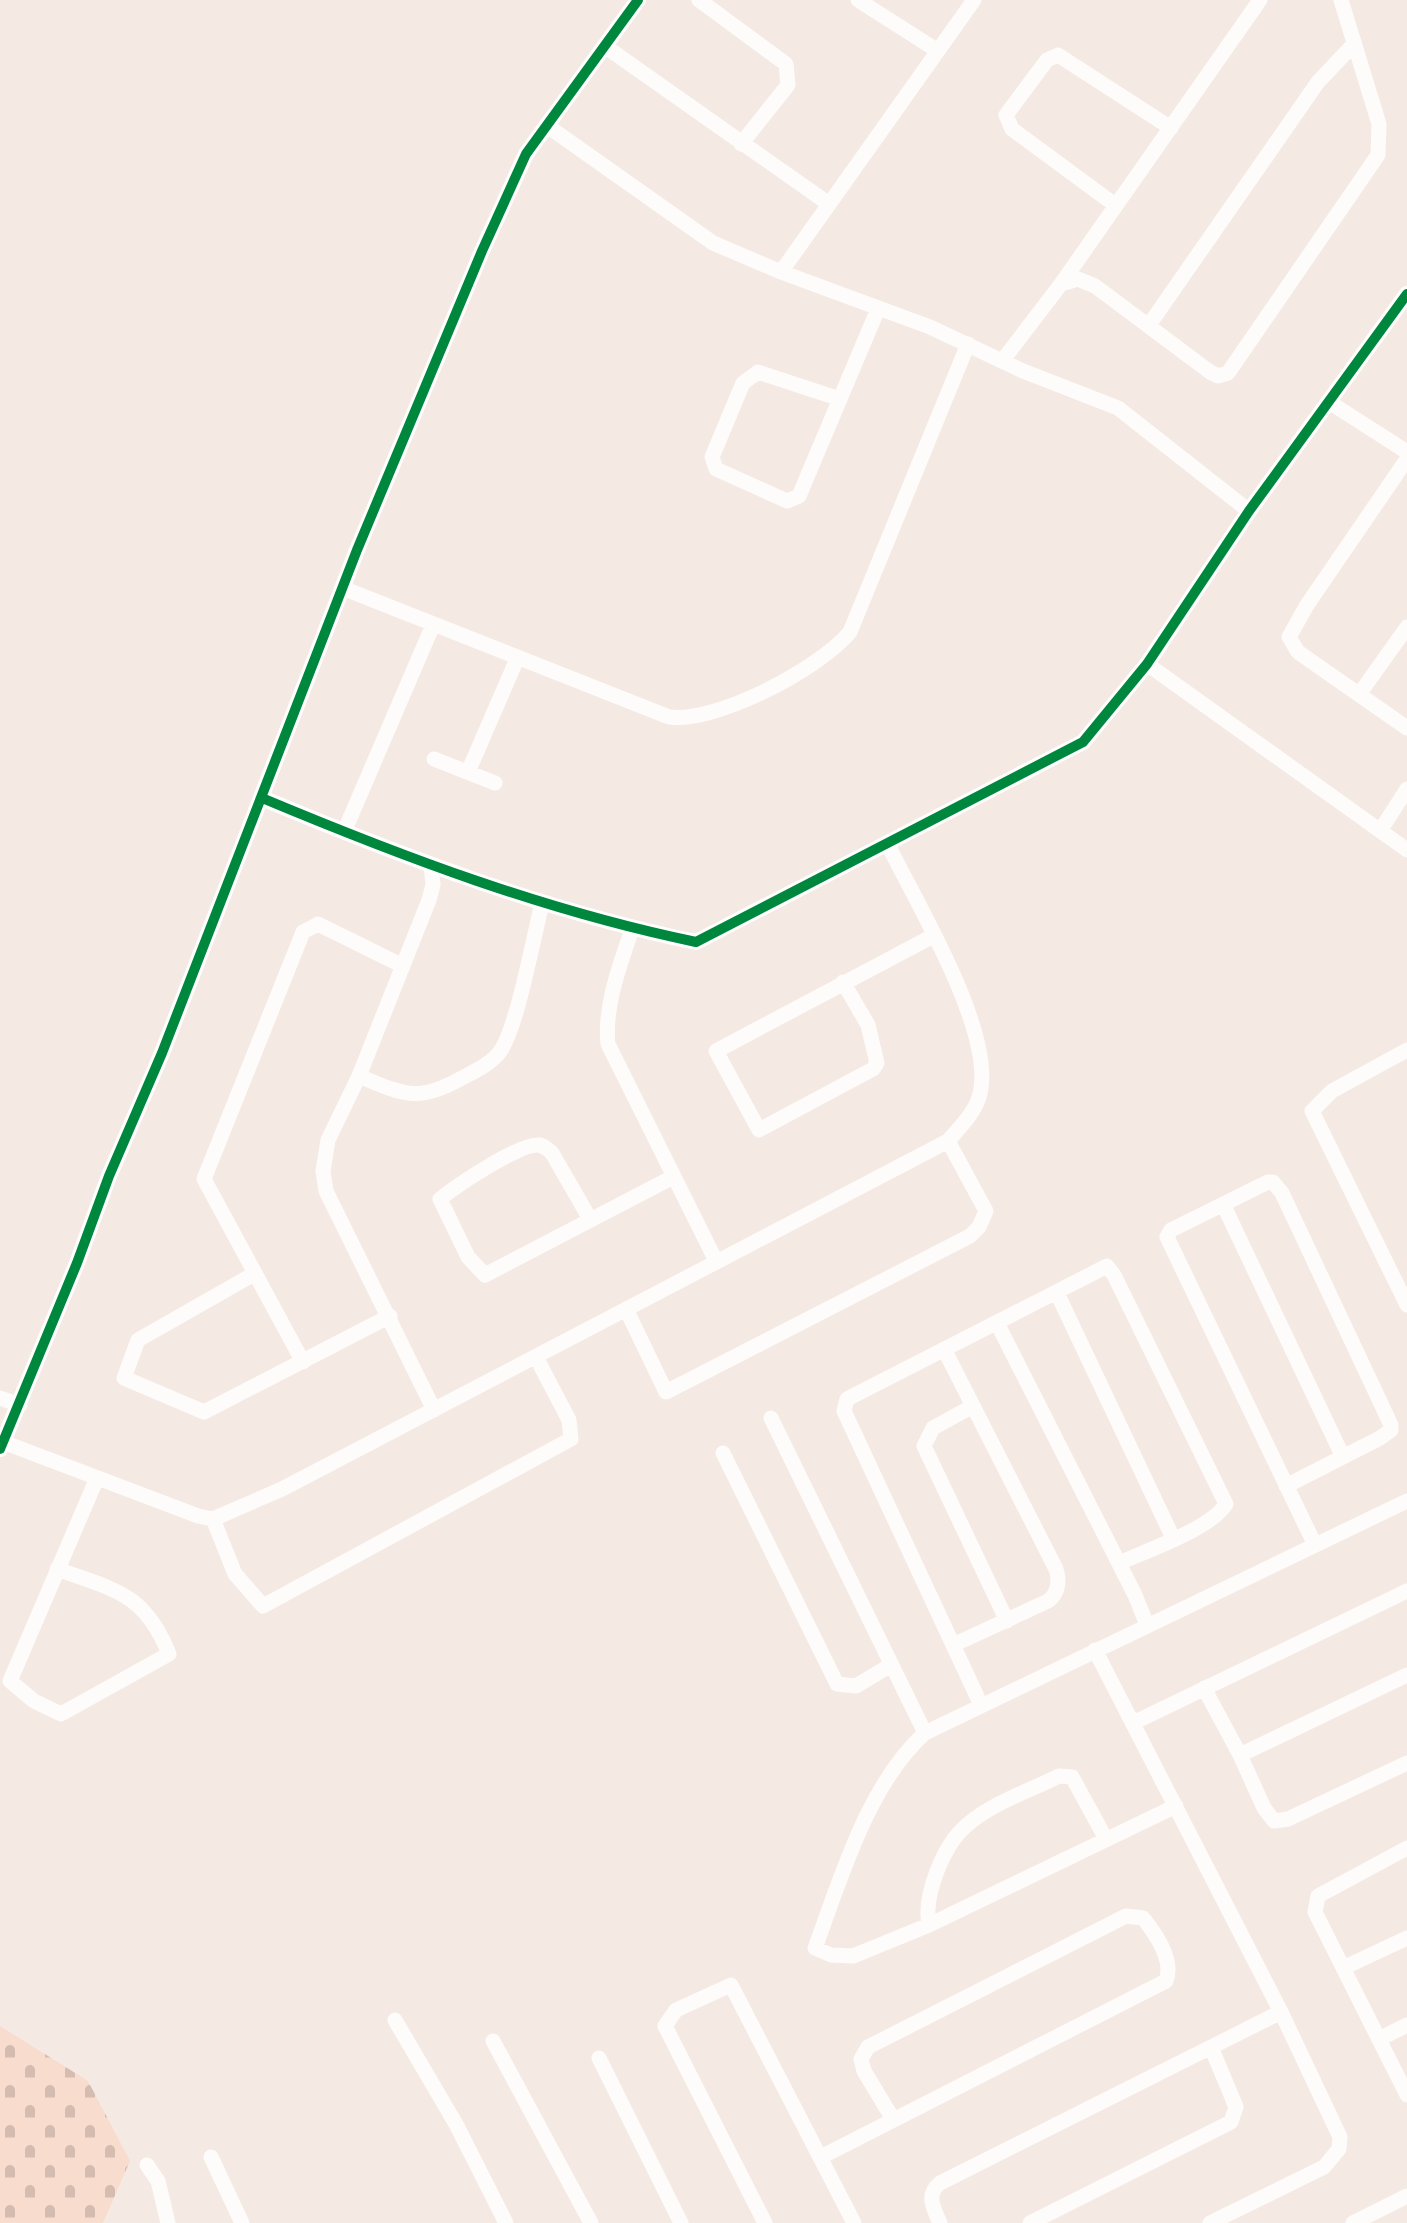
<svg xmlns="http://www.w3.org/2000/svg" width="1407" height="2223" viewBox="0 0 1407 2223" font-family="'Crimson Pro',serif">
<style>
.cemetery{fill:url(#cemetery-stones)}
.lines{fill:none;stroke-linecap:round;stroke-linejoin:round}
.minor{stroke:#fdfcfb;stroke-width:15}
.cycleway-casing{stroke:#fff;stroke-width:16}
.cycleway{stroke:#00873e;stroke-width:10}
</style>
<defs>
<pattern id="cemetery-stones" width="16" height="16" patternUnits="userSpaceOnUse" patternTransform="scale(2.5)"><rect width="16" height="16" fill="#f8ddce"/><path d="M2 7V4a2 2 0 0 1 4 0v3zM10 15v-3a2 2 0 0 1 4 0v3z" fill="#d4bcb0"/></pattern>
</defs>
<rect width="100%" height="100%" fill="#f4e9e3"/>
<path class="cemetery" d="M0,2026L88,2081L130,2161L103,2223H0Z"/>
<g class="lines">
<path class="minor" d="M699,0L786,64L788,85L741,144
M858,0L938,51
M606,47L829,204
M546,125L713,243L781,272L930,327L1023,371L1118,408L1249,511
M1115,205L1012,129L1006,115L1047,60L1058,55L1171,128
M781,272L974,0
M1061,284L1078,279L1095,286L1210,372L1218,376L1228,373L1378,155L1379,124L1341,0
M1149,325L1318,82L1354,44
M1003,360L1061,284L1260,0
M840,399L758,372L743,383L712,457L716,469L787,501L799,496L878,309
M1329,402L1407,452
M1407,459L1307,605L1289,637L1298,652L1407,728
M345,589L669,717C717,723 819,669 850,632L968,344
M1147,664L1407,850
M1360,693L1407,627
M434,759L495,783
M468,772L517,659
M262,798C403,857 546,911 696,942L1083,742L1147,664L1249,511L1407,294
M1380,831L1407,789
M344,832L433,625
M431,864L433,885L429,900L359,1076L328,1140L323,1171L326,1191L434,1410
M632,929C620,965 604,1006 608,1044L716,1261
M843,982L868,1025L877,1063L873,1069L759,1130L716,1051L933,936
M1407,1050L1332,1091L1312,1111L1407,1305
M359,1076C402,1094 417,1103 460,1079C473,1072 489,1065 499,1053C517,1030 533,938 542,904
M1223,1204L1343,1457
M590,1219L552,1153C547,1149 545,1146 539,1145C520,1143 456,1186 440,1199L468,1257L485,1275L673,1177
M254,1274L138,1340L124,1378L204,1412L390,1316
M1057,1293L1173,1538
M626,1309L666,1392L970,1236L979,1227L986,1211L948,1141
M997,1323L1135,1595L1147,1625
M944,1349L1056,1569C1060,1581 1058,1594 1048,1601L953,1645
M303,1362L204,1179L303,932L318,924L403,966
M0,1398L20,1405
M973,1406L933,1428L924,1446L1007,1621
M771,1418L925,1733
M3,1442L198,1516L213,1519L282,1489L948,1141C959,1128 974,1114 979,1097C998,1036 916,902 888,845
M0,1449L77,1263L109,1176L162,1053L357,550L482,251L526,154L638,0
M723,1453L837,1684L856,1686L891,1665
M1286,1486L1380,1438L1391,1430V1425L1282,1193L1273,1182H1268L1171,1230L1167,1237L1314,1543
M213,1519L235,1574L263,1606L571,1439L569,1420L536,1357
M57,1569C114,1590 144,1592 169,1654L61,1714L34,1701L10,1681L97,1478
M1095,1650L1281,2012L1340,2137L1339,2149L1324,2167L1210,2223
M1204,1688L1240,1755L1264,1808L1274,1821L1288,1819L1407,1763
M981,1705L844,1411L847,1399L1107,1266L1114,1275L1226,1504C1212,1528 1146,1551 1119,1563
M1133,1723L1407,1591
M1240,1755L1407,1675
M1176,1806L929,1925L853,1956L831,1955L815,1948C841,1878 868,1784 925,1733L1407,1501
M1407,1848L1318,1896L1315,1912L1407,2095
M929,1925C923,1895 944,1844 967,1825C992,1803 1029,1791 1059,1776L1072,1777L1106,1839
M1343,1968L1407,1938
M395,2020L457,2126L506,2223
M1379,2039L1407,2025
M493,2041L591,2223
M599,2058L681,2223
M211,2157L242,2223
M821,2157L1166,1981C1174,1961 1156,1934 1143,1918L1126,1916L868,2047L861,2059L864,2071L893,2119
M147,2165L158,2181L168,2223
M765,2223L665,2026L676,2010L731,1985L854,2223
M940,2223C934,2209 925,2195 940,2183L1281,2012
M1030,2223L1231,2122L1236,2107L1211,2047
M1353,2223L1407,2196"/>
<defs>
<path id="cycleway" d="M262,798C403,857 546,911 696,942L1083,742L1147,664L1249,511L1407,294
M0,1449L77,1263L109,1176L162,1053L357,550L482,251L526,154L638,0"/>
</defs>
<use href="#cycleway" class="cycleway-casing"/>
<use href="#cycleway" class="cycleway"/>
</g>
</svg>
